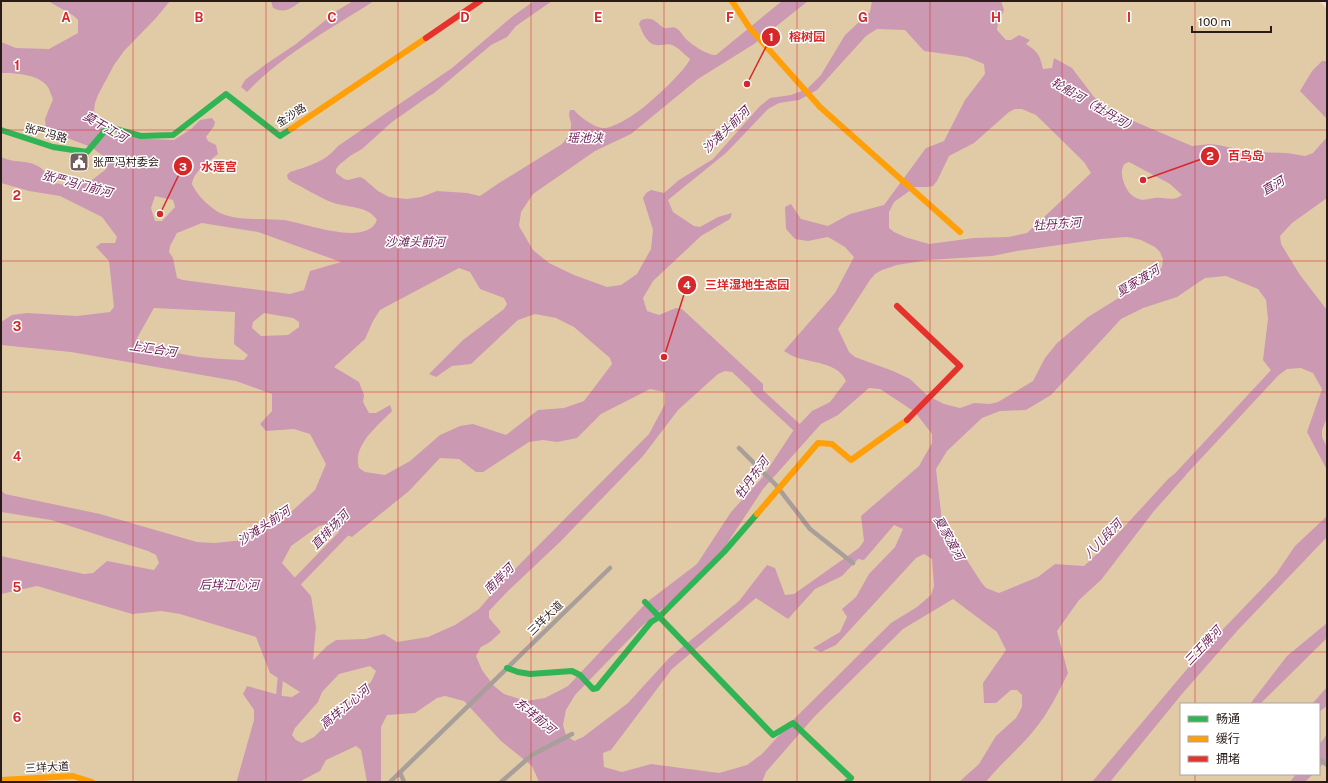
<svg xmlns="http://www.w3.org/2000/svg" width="1328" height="783" viewBox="0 0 1328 783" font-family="'Public Sans','Noto Sans SC',sans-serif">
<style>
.green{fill:#e1cba7;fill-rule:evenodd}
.water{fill:#cc99b3;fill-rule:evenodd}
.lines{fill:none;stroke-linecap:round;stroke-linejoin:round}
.canal{stroke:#cc99b3;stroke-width:5.5}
.river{stroke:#cc99b3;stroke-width:9}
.street{stroke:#a89e9a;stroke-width:4.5}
.fast{stroke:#30b455;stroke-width:6}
.slow{stroke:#ff9f0a;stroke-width:6}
.jam{stroke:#e5322d;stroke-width:6}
.grid{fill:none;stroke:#d62828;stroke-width:1;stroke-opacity:0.55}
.labels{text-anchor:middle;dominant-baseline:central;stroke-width:3;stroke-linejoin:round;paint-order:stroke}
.street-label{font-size:11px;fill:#291b17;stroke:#fff}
.poi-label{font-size:11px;fill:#291b17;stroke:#fff;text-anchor:start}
.water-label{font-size:12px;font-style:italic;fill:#691c53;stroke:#fff}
.grid-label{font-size:13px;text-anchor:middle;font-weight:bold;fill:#d62828;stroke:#fff;stroke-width:3;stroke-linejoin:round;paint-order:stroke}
.leader{fill:none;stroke:#d62828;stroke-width:1.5}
.callout-dot{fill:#d62828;stroke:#fff;stroke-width:1.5}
.mark-label{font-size:12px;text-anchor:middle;font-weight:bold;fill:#fff}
.callout-label{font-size:12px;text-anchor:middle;font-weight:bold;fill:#d62828;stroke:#fff;stroke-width:3;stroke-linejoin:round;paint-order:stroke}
</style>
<rect width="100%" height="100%" fill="#f3dcd6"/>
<path class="green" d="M1,1H1319L1327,9V782H1ZM1181,704H1319V774H1181Z"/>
<path class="water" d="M48,1H170L156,18L124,51L114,65L98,95L95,103L94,111L102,128L113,135L150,139L174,140L191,129L200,120L212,118L215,122L214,126L206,137L208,141L216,145L218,154C208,162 194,171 192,184C197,196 213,211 225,215C243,221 264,218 283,220C303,222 367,248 377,220C368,205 346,208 331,202C318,197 305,188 292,182L288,179L287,175L290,172C309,166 325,162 338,146L452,68L513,16L534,1H552L516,26L507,37L491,45L433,94L429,96L392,122L362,149L350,156L339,165L336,169V173L344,179L348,180L360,177L364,179L378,191L389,197L407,199L421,197L437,191L467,193L480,196L499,183L562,144C567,139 572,130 571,123C570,118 568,116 570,110H574C580,117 596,129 605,128C615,127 632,116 640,110C651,102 686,70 690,59C684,54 679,48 672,45C667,43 662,46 656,45C647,44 642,32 639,24L641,20C654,16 655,22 664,28C667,29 672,26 676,28C680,30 683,36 686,39C692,45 709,56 716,55L782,1H808L754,44L698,79L631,134L595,151L533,194L521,212L519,226L533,250L549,263L574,275L607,287L621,285L637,274L651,249L653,230L643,198L646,193L651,190L664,193L679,180L713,159L760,106L770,98L791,95L807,89L821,75L845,35L870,12L872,1H1001L1004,10L998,23L997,30L1006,40H1011L1019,35L1030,40L1026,44C1038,52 1040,55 1043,69L1052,68L1054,58L1072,68L1094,97L1110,111L1192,146L1210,144L1218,145L1252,152L1287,153L1305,156L1313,153L1327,137V198L1292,223L1280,236L1281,244L1300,275L1327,310V418L1322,430V437L1327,447V470L1307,432L1322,389L1313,373L1301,368L1287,369L1276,377L1263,360L1268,319L1266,300L1258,289L1226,276L1205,278L1177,297L1143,308L1121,319L1051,395L1026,410L1000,411L982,418L947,451L936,469L942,521L981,582L986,588L999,593L1038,577L1055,564L1084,566L1114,538L1169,478L1180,470L1186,475L1154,511L1101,580L1079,600L1057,631L1068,673C1058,693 1049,712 1035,729C1020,748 1001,763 986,782H959L979,764L996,736L1016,718L1022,707V695L1017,690H1011L996,703H984L983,683L1006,650L997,632L953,599L903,629L814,717L766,772L762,782H539L532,766L501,741L464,701L445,696L437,698L415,713L387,715L381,727V782H367L361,750L356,746L326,760L320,771L299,782H238L237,780L254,720V710L243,694L247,686L283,696L292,697L300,692L270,673L256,637L180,614L161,611L132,614L37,586L1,594V556L84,574L93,573L107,561L154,570L159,563L156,555L148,551L51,520L1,512V490L5,494L100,514L197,542L215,543L244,540L279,523L315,490L326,464L310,434L294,429L266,431L260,424L272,411V394L236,381L71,352L1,345V322L12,315L27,313L77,316L110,312L114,307L109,261L96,247L101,243H115L117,237L102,217L60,196L29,191L1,183V157C17,165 33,157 46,173L45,181L75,187L79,186L92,180L105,170L110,161L91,147L46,130L45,119L53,99C51,95 50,91 48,87C39,74 15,73 1,73V42L16,48L49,49L78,33V20L74,16ZM877,29L905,30L924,51L967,57L984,64L985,74L965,100L944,141L926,148L884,205L850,214L828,226L801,219L791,204L785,207L786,229L795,239L808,241L828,237L845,247L854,257L835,293L784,351C788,353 792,356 795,357C811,363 838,362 846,381L830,402L812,411L793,431L762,478L731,512L697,564L647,602L568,686L545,698L526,701L504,694L494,686L482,670L476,656L481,647L490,642L501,632L489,618V611L508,591L561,541L643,456L678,410L718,374L725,371L732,372L763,401V384L682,309L676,308L659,315L647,311L643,298L653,281L701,236L730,219L732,213L718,217L700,227L694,226L673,212L668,200L726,153L768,109L779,103L799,100L817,90L866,36ZM1015,109H1022L1036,115L1084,162L1091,173L1027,233L1008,237L974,238L929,244L905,237L894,232L889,228V212L894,202L915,187H928L933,186L937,181L949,156L974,143L1009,112ZM1129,162L1170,184L1182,195C1173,202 1165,197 1155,198C1146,199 1141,202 1133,196C1126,192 1118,173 1124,165C1124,164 1128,162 1129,162ZM155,196L173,200L175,207L162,221H155L151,208ZM202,223L258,232L341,262L310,271L304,290L290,294L183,280L177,278L173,258L169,252L170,246L177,233ZM1126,237L1133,238L1141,240L1155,247L1160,252L1163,259L1162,267L1151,278L1088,317L1057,343L1045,358L1033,381L998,402L990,404L974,403L960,408L944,404L928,396L910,379L893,371L855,357L849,352L838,329L870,280L875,274L882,270L897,265L928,260L992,256L1017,251L1101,239ZM459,268L470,272L480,289L504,298L507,304L504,309L463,340L429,374L436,377L452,366L471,364L518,320L535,314L556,318L574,327L610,358L612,364L584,401L564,408L538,410L506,435L473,424L460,426L440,435L410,461L385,475L365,472L359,468C352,445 378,426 392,411L390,405L376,413H369L363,402L364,395L359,382L334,367L365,339L373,321L380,310ZM154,308L235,312L234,344L248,355L244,360C214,359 184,357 156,347C149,345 142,343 137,338ZM264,313L293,318L299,322V327L288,335L261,336L252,328L253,322ZM869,388L880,389L915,412L932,434V443L919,466L861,516L864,541L859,548L794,594L785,595L775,568L767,565L739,601L670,657L628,703L583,737L574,741L566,735L563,725L566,710L575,695L641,627L713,565L763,489L821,424L838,415ZM650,389L665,392V404L649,434L501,583L479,609L455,625L428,637L397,642L384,634L365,639L336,640L327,646L313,660L316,627L311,596L282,563L291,546L319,526L324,525L352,537L409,491L440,458L459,459L476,472H483L529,442L543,440L557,442L577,438L601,414ZM894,525L903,529L895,547L869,574L856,597L842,609L847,617L840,632L813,648L821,652L836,645L916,558L924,554L932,559L934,586L931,595L917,607L891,623L793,720L762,754L747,765L719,773L651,764L622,772L604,767L603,753L611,750L672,669L756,598L788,619L815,589L842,576L858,559L864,560ZM370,666L376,671L371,682L314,737L302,743L296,740L292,735L295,728L318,702L322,692L339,674Z
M271,1H302C291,8 286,14 273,8Z
M353,1H374C332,28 282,55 247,92L241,87L245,80L266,64L296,44L338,10Z
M1322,61H1327V119L1300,91L1312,71Z
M1327,516V537L1238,630L1182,694L1110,782H1092L1203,650L1276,574L1295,546Z
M1327,623V638L1260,704H1250L1287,656Z
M1327,687V706L1319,712V704H1312Z
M1327,734V760L1319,768V745Z
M1296,774H1313L1305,782H1290Z"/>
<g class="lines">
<path class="canal" d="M278,702L281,673"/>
<path class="river" d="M755,389L804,434
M1174,481L1281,366
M290,589L352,525"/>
<path class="street" d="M739,448L776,485L810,529L853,563
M1319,759L1327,765
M400,772L404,782
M390,782L610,568
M501,782L532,755L572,734"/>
<path class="fast" d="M1,130L53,147L87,152L108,127L141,136L173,135L226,94L280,136L291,129
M645,602L773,735L793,723L851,778L847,782
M507,668L518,672L530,674L572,671L580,675L593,689L597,688L651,622L659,617L724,552L757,514"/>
<path class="slow" d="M732,1L749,27L820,107L960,232
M291,129L426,38
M757,514L818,443L832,444L851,460L907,420
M1,780L73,776L92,782"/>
<path class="jam" d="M426,38L480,1
M897,306L960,366L907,420"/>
</g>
<path class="grid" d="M133,1V782M266,1V782M398,1V782M531,1V782M664,1V782M797,1V782M930,1V782M1062,1V782M1195,1V704M1,130H1327M1,261H1327M1,392H1327M1,522H1327M1,652H1327M1195,774V782"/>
<defs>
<symbol id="civic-square" viewBox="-11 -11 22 22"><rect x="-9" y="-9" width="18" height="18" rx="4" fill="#705f5a" stroke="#fff"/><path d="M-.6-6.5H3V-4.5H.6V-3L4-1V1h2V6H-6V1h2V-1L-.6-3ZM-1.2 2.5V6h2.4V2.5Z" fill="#fff"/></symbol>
</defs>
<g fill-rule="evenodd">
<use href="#civic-square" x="68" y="151" width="22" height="22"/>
</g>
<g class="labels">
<g class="street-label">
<text transform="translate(291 115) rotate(-32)">金沙路</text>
<text transform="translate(46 133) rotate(15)">张严冯路</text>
<text transform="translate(545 618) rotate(-44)">三垟大道</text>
<text transform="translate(47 767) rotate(-3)">三垟大道</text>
</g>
<g class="poi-label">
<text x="93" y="162">张严冯村委会</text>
</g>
<g class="water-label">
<text transform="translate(1094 105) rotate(30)">轮船河（牡丹河）</text>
<text transform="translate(105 127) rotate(30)">莫干江河</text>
<text transform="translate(726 130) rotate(-44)">沙滩头前河</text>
<text x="585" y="138">瑶池浃</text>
<text transform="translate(77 184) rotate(15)">张严冯门前河</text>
<text transform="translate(1273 186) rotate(-31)">直河</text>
<text transform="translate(1057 224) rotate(-4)">牡丹东河</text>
<text x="415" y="242">沙滩头前河</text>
<text transform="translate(1138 281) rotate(-31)">夏家渡河</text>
<text transform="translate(153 349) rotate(8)">上汇合河</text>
<text transform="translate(752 478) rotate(-54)">牡丹东河</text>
<text transform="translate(264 526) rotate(-33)">沙滩头前河</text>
<text transform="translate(330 530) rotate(-46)">直排场河</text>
<text transform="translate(949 538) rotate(61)">夏家渡河</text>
<text transform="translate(1103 539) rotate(-46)">八儿段河</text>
<text transform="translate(499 579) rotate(-45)">南岸河</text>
<text x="229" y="585">后垟江心河</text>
<text transform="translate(1203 646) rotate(-47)">三王牌河</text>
<text transform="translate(345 707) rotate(-40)">高垟江心河</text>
<text transform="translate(535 716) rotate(40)">东垟前河</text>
</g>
</g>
<g class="grid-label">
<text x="66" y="22">A</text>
<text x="199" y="22">B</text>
<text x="332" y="22">C</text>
<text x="465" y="22">D</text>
<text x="598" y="22">E</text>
<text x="730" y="22">F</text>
<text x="863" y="22">G</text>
<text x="996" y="22">H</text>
<text x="1129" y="22">I</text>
<text x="17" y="70">1</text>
<text x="17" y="200">2</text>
<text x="17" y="331">3</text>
<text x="17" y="461">4</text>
<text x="17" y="592">5</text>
<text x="17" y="722">6</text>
</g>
<path class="leader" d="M747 84L771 37M1143 180L1210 156M160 214L183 166M664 357L687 285"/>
<g class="callout-dot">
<circle cx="747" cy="84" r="4"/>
<circle cx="1143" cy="180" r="4"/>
<circle cx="160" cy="214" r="4"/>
<circle cx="664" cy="357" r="4"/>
<circle cx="771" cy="37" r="10"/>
<circle cx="1210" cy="156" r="10"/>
<circle cx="183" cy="166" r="10"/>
<circle cx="687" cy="285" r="10"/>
</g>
<g class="mark-label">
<text x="771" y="41">1</text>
<text x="1210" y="160">2</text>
<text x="183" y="171">3</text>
<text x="687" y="289">4</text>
</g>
<g class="callout-label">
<text x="807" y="41">榕树园</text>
<text x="1246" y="160">百鸟岛</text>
<text x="219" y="171">水莲宫</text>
<text x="747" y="289">三垟湿地生态园</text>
</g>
<rect width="1328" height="783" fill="none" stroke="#291b17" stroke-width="4"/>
<rect x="1180" y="703" width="140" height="72" fill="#ffffff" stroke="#a9a4a2"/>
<rect x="1188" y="716" width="20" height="6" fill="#30b455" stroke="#a9a4a2"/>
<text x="1216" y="723" font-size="12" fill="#291b17">畅通</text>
<rect x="1188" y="736" width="20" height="6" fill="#ff9f0a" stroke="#a9a4a2"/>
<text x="1216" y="743" font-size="12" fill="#291b17">缓行</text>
<rect x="1188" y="756" width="20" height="6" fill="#e5322d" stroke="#a9a4a2"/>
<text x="1216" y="763" font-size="12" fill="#291b17">拥堵</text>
<path d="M1192 26v6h79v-6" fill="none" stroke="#291b17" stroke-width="2"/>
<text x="1198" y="26" font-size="12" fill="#291b17" stroke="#ffffff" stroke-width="3" paint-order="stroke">100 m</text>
</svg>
